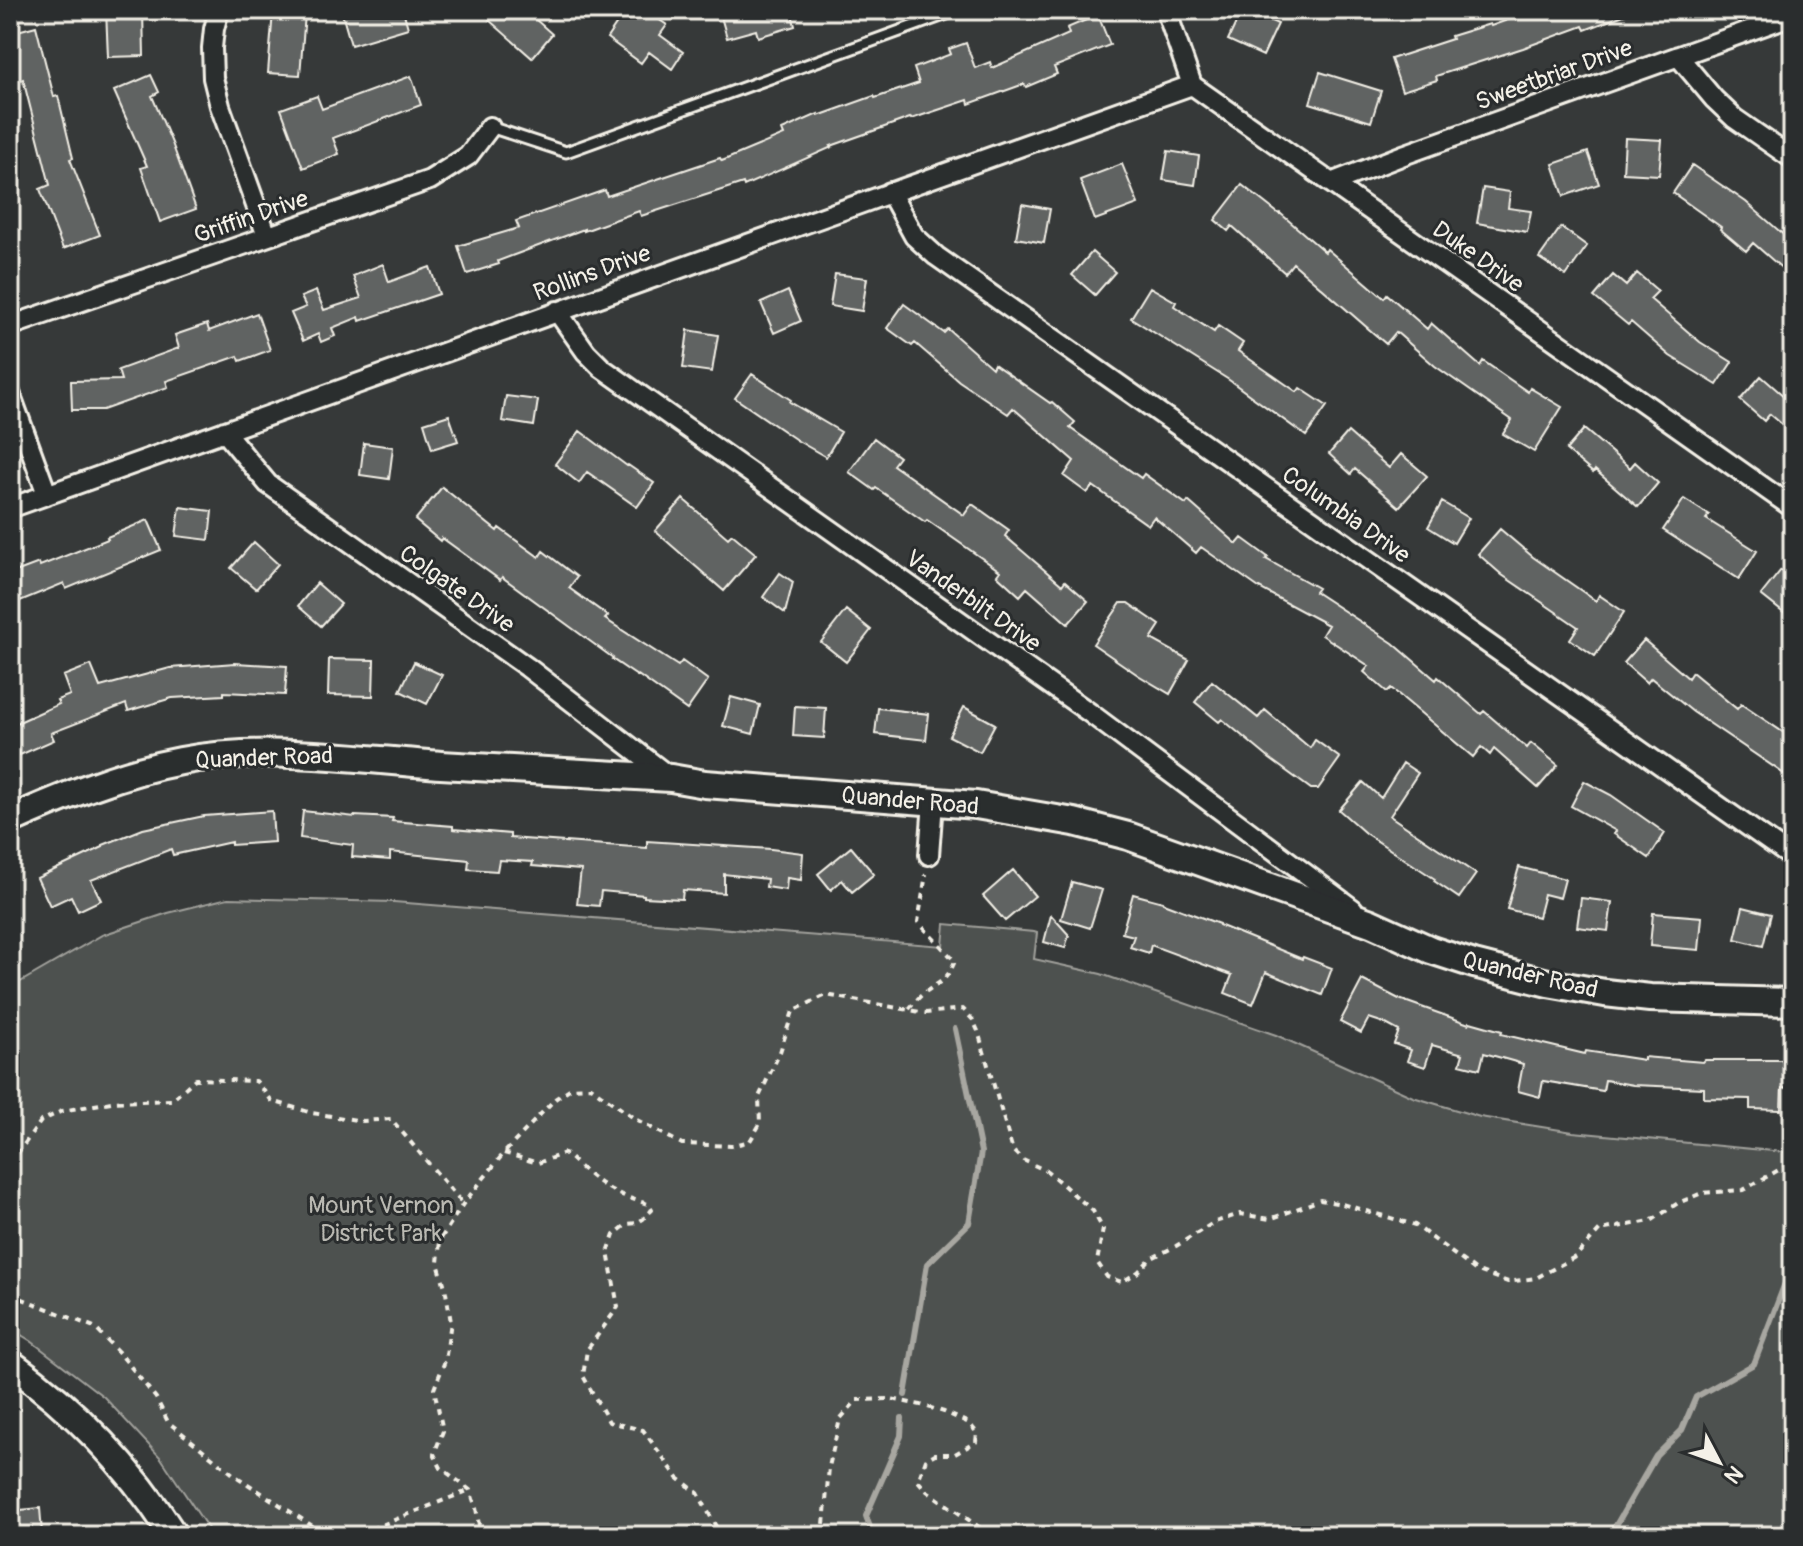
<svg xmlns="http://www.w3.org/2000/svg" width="1803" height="1546" viewBox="0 0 1803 1546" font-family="Pangolin,sans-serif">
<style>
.green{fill:#4e514f;stroke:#a1a19c;stroke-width:2}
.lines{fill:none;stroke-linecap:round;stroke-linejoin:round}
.stream{stroke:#a8a7a1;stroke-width:6}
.building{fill:#616362;stroke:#f4f1e8;stroke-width:2}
.lane-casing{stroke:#f4f1e8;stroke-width:15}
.street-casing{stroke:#f4f1e8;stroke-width:24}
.secondary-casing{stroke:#f4f1e8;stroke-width:32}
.path{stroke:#f4f1e8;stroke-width:4;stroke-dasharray:6 6;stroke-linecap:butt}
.lane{stroke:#2a2d2e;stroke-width:9}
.street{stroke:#2a2d2e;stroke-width:18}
.secondary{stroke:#2a2d2e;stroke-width:26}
.labels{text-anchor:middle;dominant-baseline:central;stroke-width:6;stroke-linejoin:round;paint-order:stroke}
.street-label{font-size:24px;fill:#f4f1e8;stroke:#2a2d2e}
.park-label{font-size:24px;fill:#bab9b2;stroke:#2a2d2e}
</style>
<rect width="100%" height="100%" fill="#363939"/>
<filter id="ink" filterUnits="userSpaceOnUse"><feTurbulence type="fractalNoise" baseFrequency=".0125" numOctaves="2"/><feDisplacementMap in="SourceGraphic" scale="16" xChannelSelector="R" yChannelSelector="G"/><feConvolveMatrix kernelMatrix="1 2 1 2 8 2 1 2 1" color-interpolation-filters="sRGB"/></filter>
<g filter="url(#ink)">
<path class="green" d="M228,898L394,902L943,946L945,924L1034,932L1037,933L1034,959L1101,974L1276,1035L1413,1097L1480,1117L1573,1132L1793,1153V1536H213L161,1458L104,1397L31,1341L10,1328V988L102,935L168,913Z"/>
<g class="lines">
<path class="stream" d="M905,1395L927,1264L969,1223L981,1152L955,1029
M873,1536L866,1516L901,1436L902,1418
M1599,1536L1615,1527L1656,1456L1682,1430L1696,1397L1754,1364L1792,1265L1788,1190L1793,1183"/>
</g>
<path class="building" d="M106,10H143L144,56L108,57Z
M341,10H403L408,28L351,45Z
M498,10H525L552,34L532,58L489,20Z
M626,10H645L667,25L660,35L683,52L672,69L649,52L641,63L607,38Z
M729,10H791L795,26L758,37L756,30L727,38L720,13Z
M1242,10H1246L1278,24L1263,56L1228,40Z
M1535,10L1634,11L1585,30L1583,26L1523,48L1436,76L1437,80L1402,91L1391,59L1452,39L1451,36L1490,24L1491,26Z
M273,11L305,14L300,75L268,73Z
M1098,15L1110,45L1054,67L1057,74L1026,87L1024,84L969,104L968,100L911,119L910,118L831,146L832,147L744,186L743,183L641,216L639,211L584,231V229L498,261L499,264L467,274L458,246L519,228L516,221L605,190L607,196L720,158L722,161L784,135L782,130L818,114V116L874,96L875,98L919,83L914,68L951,54L949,49L966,43L975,68L990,62L992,68L1069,34L1067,28Z
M36,26L54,97L58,96L73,158L70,159L100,235L63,249L40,189L50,185L23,79L14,82L10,67V33Z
M1320,72L1381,91L1371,122L1310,103Z
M151,75L159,92L152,96L172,143L196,209L160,222L141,168L147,166L114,91Z
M411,76L421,105L333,138L339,154L303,168L281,109L317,96L322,109Z
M1625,138L1662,140L1659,175L1623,173Z
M1168,151L1199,156L1195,185L1163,180Z
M1588,152L1599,184L1564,196L1553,164Z
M1122,164L1138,204L1095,220L1080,180Z
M1692,165L1746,202L1793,243V278L1753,243L1746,251L1720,229L1721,227L1673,193Z
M1242,185L1279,214L1280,213L1325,252L1327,249L1384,298L1387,294L1427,329L1431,323L1480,366L1483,361L1528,392L1530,388L1562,407L1534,452L1503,434L1512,420L1435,366L1396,332L1386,344L1293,263L1285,273L1232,226L1228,231L1215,220Z
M1483,188L1510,192L1508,208L1531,211L1527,232L1477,223Z
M1022,204L1050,209L1044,243L1016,238Z
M1561,227L1587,246L1566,276L1539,258Z
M1092,252L1115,272L1095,295L1072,275Z
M383,264L389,282L430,267L439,294L360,321L359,317L332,328L335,336L321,342L318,334L303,341L291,313L306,307L301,297L316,291L324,310L361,298L353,276Z
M1637,273L1658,291L1650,299L1700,342L1732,362L1717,385L1670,356L1631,322L1628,325L1594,297L1613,275L1626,286Z
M835,274L867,278L862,311L830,306Z
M1150,287L1176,302L1174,306L1214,332L1218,326L1243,343L1238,351L1297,392L1300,388L1327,406L1306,436L1229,380L1131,318Z
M788,291L801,321L774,333L761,303Z
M904,304L944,333L948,329L992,368L994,364L1050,403L1052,402L1075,422L1070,428L1141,478L1144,474L1186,504L1188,501L1237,544L1242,538L1268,557L1266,559L1318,588L1315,592L1393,643L1436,680L1438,677L1481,714L1484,711L1527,748L1531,743L1558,765L1538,788L1494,749L1490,755L1481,747L1473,757L1391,688L1387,692L1364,672L1369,666L1322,635L1328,625L1259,588L1201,547L1196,553L1154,517L1148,525L1093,486L1087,493L1064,476L1074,461L1013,408L1008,414L959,381L915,343L912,346L887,328Z
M257,313L270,350L240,361L238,356L166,381L168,387L103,410H72L71,381L121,380L118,370L179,348L175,335L207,324L209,331Z
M688,330L718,335L712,372L683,368Z
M752,374L791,400L790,402L841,432L826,457L798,441L735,398Z
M1761,376L1793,404V434L1770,414L1764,421L1740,400Z
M506,396L538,400L534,426L502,421Z
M449,415L458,441L432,449L424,423Z
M1584,429L1630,468L1635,462L1658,483L1638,507L1595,470L1593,473L1566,450Z
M580,431L627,466L628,465L654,483L637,507L587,472L579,483L555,464Z
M1348,432L1389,468L1401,454L1427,476L1399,507L1355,469L1351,474L1329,454Z
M874,438L899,457L893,465L964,515L972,504L1009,530L1005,536L1062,585L1065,581L1088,601L1068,624L1027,588L1020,596L997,575L1000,571L927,520L925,522L876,488L874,490L849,472Z
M364,443L393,447L389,479L360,475Z
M442,487L497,531L499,528L539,557L543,551L577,577L569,588L608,616L605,619L678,666L682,661L708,680L687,710L638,675L637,676L612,659L613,658L502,577L500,580L442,538L440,541L415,520Z
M683,499L728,538L732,534L756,554L724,591L655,531Z
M1684,499L1709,515L1706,519L1757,551L1739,579L1663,530Z
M1442,502L1469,518L1454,543L1428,527Z
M180,507L212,511L209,540L176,536Z
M148,520L161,550L66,589L64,583L10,605V574L39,563L40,566L108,539L107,537Z
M1500,529L1533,557L1596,601L1599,595L1624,612L1595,656L1570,639L1578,627L1502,575L1478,554Z
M254,542L278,564L256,589L231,568Z
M1781,570L1793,580V604L1785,614L1761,595Z
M780,573L793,582L785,613L763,597Z
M317,583L341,604L321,626L298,606Z
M1121,603H1128L1160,625L1151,639L1189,660L1170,694L1138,675L1093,644Z
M846,610L871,630L846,662L821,642Z
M1644,640L1688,678L1692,672L1737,709L1741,704L1793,739V780L1693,712L1651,678L1647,683L1624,663Z
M329,659L374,660L373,696L328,695Z
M414,662L442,675L427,704L400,691Z
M235,663L287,666L285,695L224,692V695L172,698L128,711L126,704L51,733L54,740L20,755L10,732V726L59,704L57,700L70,695L63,676L91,665L100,687L170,668Z
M1212,681L1258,718L1265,710L1310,748L1315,740L1340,758L1318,789H1311L1270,759L1222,719L1219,722L1195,702Z
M731,697L760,705L753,734L723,726Z
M795,706L826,708L824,738L793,736Z
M964,707L995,724L980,752L949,736Z
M878,708L929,714L926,740L875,734Z
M1403,763L1418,773L1390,816L1476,874L1459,898L1434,881L1435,879L1365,833L1339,810L1363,782L1381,798Z
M1584,781L1611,795L1665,833L1649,858L1614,834L1616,831L1571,806Z
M272,811L274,842L231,845V842L173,855L171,849L91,880L101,900L78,911L71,896L50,906L37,878L103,847V845L143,829L204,816Z
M303,811L355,817V816L393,818L392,821L453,826V829L510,834V838L647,848V841L771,849L803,853L801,880L787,878L786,890L766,887L767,879L724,874V893L683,890L682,899L644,897V895L601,891L599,906L577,904L581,870L532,866L533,862L499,860L497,871L468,869L469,860L390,852V860L352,857L353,845L300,838Z
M851,847L874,874L852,892L842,880L831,890L818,874Z
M1519,867L1565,879L1560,898L1544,894L1538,917L1507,909Z
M1013,870L1035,896L1005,921L983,896Z
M1072,882L1102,890L1090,928L1061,919Z
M1133,894L1163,902V903L1219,924V925L1302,959L1303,957L1332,968L1322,995L1266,972L1253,1004L1225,993L1232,975L1151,945L1149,953L1130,947L1134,936L1122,933Z
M1581,898L1612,902L1608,931L1577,927Z
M1743,907L1771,914L1763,946L1735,939Z
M1653,913L1702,917L1699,950L1650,946Z
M1051,915L1069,935L1065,948L1044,942Z
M1362,980L1399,999L1469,1024L1470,1022L1502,1031L1501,1034L1585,1054L1586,1051L1644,1060V1057L1703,1062L1705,1060H1793V1089L1782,1088L1781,1110L1750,1109V1099L1704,1098V1088L1633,1085L1605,1080L1603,1091L1543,1081L1540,1097L1518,1091L1523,1064L1484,1053L1480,1069L1460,1064L1463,1054L1432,1045L1425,1067L1407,1061L1411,1050L1394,1044L1399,1031L1384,1023L1369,1018L1361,1033L1340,1022Z
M40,1508L42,1533L10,1536V1511Z"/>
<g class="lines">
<defs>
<path id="lane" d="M490,127L566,152L958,10"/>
<path id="street" d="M219,10L214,29L212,48L213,78L220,106L267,236
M1166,10L1192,85L1793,508
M1678,56L1714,99L1734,118L1793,159
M1331,183L1406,154L1793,15
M890,192L914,236L936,256L1793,858
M557,311L586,352L602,368L1090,713L1353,909
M10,326L430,180L468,156L490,127
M10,393L47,494
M224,431L268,484L527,667L671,778
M10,508L1192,85
M929,855L933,802"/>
<path id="secondary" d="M10,820C65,796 122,772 181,761C268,745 355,759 441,765C518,770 595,773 671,778L705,784L976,805L1074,822L1128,836L1371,923L1431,950L1474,964L1548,983L1605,993L1650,998L1793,1002
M10,1363C75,1410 131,1468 174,1536"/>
</defs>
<use href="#lane" class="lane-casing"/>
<use href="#street" class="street-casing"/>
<use href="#secondary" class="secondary-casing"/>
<path class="path" d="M909,1009C913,1004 918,998 923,994C939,981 946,983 955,961L918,922L926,874
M504,1153L538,1163L565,1153C594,1181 609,1193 648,1204L652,1210L643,1219L637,1223L627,1224L614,1235L608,1252L618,1307L587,1350L583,1376L609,1422L643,1430L678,1478L698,1493L721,1536
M10,1164L41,1121L62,1111L111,1102L172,1100L195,1079L256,1081L272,1101L312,1113L363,1121L391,1119L463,1204
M10,1294L94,1327L122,1356L156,1398L168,1422L237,1477L328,1536
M348,1536L374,1528L470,1490
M485,1536L479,1525L476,1508L470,1490L441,1468L434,1454L443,1431L434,1389L445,1361L451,1322L445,1287L438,1263L440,1240L463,1204L504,1153L555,1099L571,1088L591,1087L635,1119L682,1144L731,1146L750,1141L760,1124L759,1097L780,1052L793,1011L826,995L926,1013L963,1009L973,1020L978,1031L1013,1151L1023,1160L1047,1171L1093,1211L1103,1229L1097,1262L1107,1277L1122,1282L1138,1272L1150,1259L1176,1246L1215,1222L1240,1214L1270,1219L1320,1200L1342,1204L1415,1225L1475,1270L1508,1282L1536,1278L1575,1257L1600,1230L1651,1221L1678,1203L1702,1193L1743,1190L1784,1167L1793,1170
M823,1536L829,1467L840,1419L857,1400L891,1399L921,1405L944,1412L969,1423L977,1433L976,1442L955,1454H935L926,1459L918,1481L927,1491L992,1536"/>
<use href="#lane" class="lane"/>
<use href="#street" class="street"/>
<use href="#secondary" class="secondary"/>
</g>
</g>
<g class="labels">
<g class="street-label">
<text transform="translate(1554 75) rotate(-20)">Sweetbriar Drive</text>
<text transform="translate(251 217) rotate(-19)">Griffin Drive</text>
<text transform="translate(1478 257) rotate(35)">Duke Drive</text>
<text transform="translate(592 273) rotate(-20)">Rollins Drive</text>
<text transform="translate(1346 515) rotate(35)">Columbia Drive</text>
<text transform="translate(457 589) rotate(35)">Colgate Drive</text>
<text transform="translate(973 601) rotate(35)">Vanderbilt Drive</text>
<text transform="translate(264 758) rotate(-2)">Quander Road</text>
<text transform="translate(910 801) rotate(5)">Quander Road</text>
<text transform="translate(1530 975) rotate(13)">Quander Road</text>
</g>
<g class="park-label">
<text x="381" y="1205">Mount Vernon<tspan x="381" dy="28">District Park</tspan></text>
</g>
</g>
<rect width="1803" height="1546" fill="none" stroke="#2a2d2e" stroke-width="40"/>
<rect x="20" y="20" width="1763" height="1506" fill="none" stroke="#f4f1e8" stroke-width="3" filter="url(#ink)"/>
<g transform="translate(1719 1462) rotate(131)" stroke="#2a2d2e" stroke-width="6" paint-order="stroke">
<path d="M0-6L14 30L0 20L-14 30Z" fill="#f4f1e8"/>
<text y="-12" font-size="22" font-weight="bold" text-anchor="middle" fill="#f4f1e8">N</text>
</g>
</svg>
